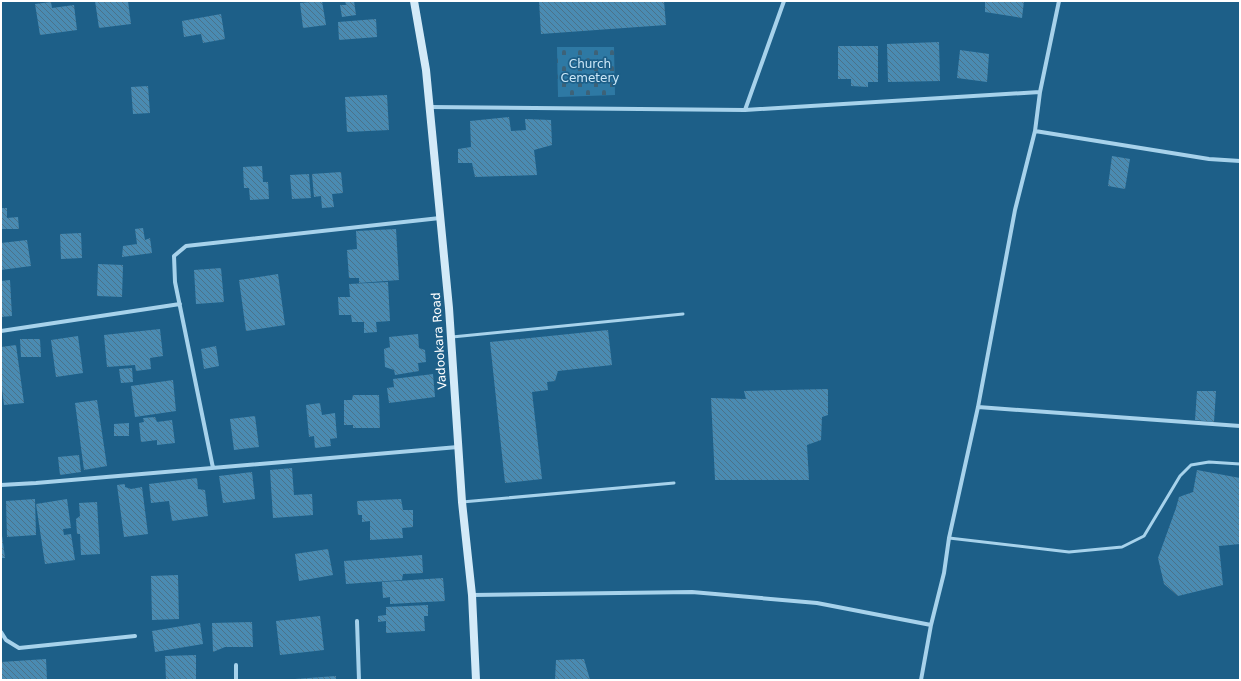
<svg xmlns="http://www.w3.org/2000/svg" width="1241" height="681" viewBox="0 0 1241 681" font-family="'DejaVu Sans',sans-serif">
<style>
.cemetery{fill:url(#cemetery-stones)}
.building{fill:url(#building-back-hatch)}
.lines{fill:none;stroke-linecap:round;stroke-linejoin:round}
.lane{stroke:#a7d2eb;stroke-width:3}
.street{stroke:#a7d2eb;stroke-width:4}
.secondary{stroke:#d3eaf8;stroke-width:8}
.labels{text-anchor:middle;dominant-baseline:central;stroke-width:3.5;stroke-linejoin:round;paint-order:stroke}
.park-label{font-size:12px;fill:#cce8f8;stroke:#1d5f88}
.street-label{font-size:12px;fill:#fff;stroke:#1d5f88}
</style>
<defs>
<pattern id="cemetery-stones" width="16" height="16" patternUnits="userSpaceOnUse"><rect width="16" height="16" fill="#2e79a4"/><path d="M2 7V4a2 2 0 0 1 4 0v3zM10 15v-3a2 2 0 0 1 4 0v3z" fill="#3d6278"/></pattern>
<pattern id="building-back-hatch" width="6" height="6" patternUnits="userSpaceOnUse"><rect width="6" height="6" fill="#4a8bb2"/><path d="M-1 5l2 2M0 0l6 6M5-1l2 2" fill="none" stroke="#4b7289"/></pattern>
</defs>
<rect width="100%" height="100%" fill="#1d5f88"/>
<path class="cemetery" d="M557,47H614L615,95L558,97Z"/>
<path class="building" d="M95,1H128L131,24L99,28Z
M322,1L326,25L303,28L300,3Z
M345,1H354L356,15L342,17L340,5H346Z
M539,1H664L666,25L541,34Z
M985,1H1024L1022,18L985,12Z
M51,2L52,8L74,5L77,30L40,35L35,4Z
M221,14L225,39L203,43L201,34L184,37L182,21Z
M376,19L377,37L339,40L338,22Z
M939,42L940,81L888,82L887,44Z
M838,46H878V82H868V87L851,86V79H838Z
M960,50L989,54L987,82L957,78Z
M148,86L150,113L133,114L131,87Z
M387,95L389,130L347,132L345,97Z
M509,117L511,131L526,130L525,119L551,120L552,145L534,150L537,175L475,177L472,163H458V149L471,147L470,121Z
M1112,156L1130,159L1125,189L1108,186Z
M262,166L263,182H268L269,199L250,200L249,188H244L243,167Z
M341,172L343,193L332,194L334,207L322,208L321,196L314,197L312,174Z
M309,174L311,198L292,199L290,175Z
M1,208H7V218L18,217L19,229H1Z
M143,228L145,240L150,238L152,253L122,257L123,246L137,244L135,229Z
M396,229L399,280L359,283V278H349L347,250L357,249L356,231Z
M81,233L82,258L61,259L60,234Z
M27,240L31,266L1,270V243Z
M98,264L123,265L122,297L97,296Z
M221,268L224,302L196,304L194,270Z
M278,274L285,325L246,331L239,280Z
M10,280L12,316L1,317V281Z
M388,282L390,321L376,322L377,332L364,333V322H352L351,315H339L338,297H350L349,284Z
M160,329L163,356L150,358L151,369L136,371L135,365L107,367L104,335Z
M608,330L612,365L558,371L555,381L547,382L548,390L532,392L542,479L505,483L490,342Z
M418,334L419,348L425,350L426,362L418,363L419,371L395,375L394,370L385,367L384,349L390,347L389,337Z
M78,336L83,373L56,377L51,340Z
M20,339H40L41,357H21Z
M16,345L24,403L4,405L1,381V347Z
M216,346L219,366L204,369L201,349Z
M132,368L133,382L121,383L119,369Z
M433,374L435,397L389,403L387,388L394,387L393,379Z
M173,380L176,411L135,417L131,386Z
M828,389V415L822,417L821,440L807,445L809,480H715L711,398L746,399L744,391Z
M1197,391H1216L1214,422L1195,420Z
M353,395H379L380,428H353V425H344V400H352Z
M97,400L107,466L84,470L75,403Z
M320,403L322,415L335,413L337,438L330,439L331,446L315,448L314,436L309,437L306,405Z
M255,416L259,447L234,450L230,419Z
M155,417L157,422L172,420L175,443L157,445V440L141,442L139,423L144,422L143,418Z
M129,423V436H114V424Z
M79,455L81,472L60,475L58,457Z
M292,468L294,495L312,494L313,515L273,518L270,470Z
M1197,470L1240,478V544L1219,546L1223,585L1178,596L1164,584L1158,558L1176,508L1179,497L1193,492Z
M252,472L255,499L223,503L219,476Z
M197,478L198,489L205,490L208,516L172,521L169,501L151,503L149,484Z
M125,484V487L131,489L142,487L148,534L124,537L117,485Z
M35,499L36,535L7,537L6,501Z
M67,499L71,528L63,529L64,535L71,534L75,560L45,564L36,504Z
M401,499L403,510H413V527L402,528L403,538L370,540V521L362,522V515H358L357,501Z
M97,502L100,554L81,555L80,534H77L76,519L80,516L79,503Z
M1,528L5,558H1Z
M328,549L333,575L299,581L295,554Z
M422,555L423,573L403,574L402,580L346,584L344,561Z
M178,575L179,619L152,620L151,576Z
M443,578L445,601L390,604V597L383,598L382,582Z
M428,605V616H424L425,631L386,633V621L378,622V616L386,615V607Z
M320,616L324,650L280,655L276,621Z
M252,622L253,647H225L213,652L212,623Z
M200,623L203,644L155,652L152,631Z
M196,655V680H166L165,656Z
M46,659L47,680H1V662Z
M584,659L590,680H555L556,660Z
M336,676V680H295V679Z"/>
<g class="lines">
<path class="lane" d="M452,337L683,314
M462,502L674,483
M949,538L1069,552L1122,547L1144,536L1180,476L1191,465L1209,462L1240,464"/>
<path class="street" d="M784,1L745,110L1040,92
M430,107L745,110
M1035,131L1209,159L1240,161
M1,331L180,304
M978,407L1240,426
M213,468L175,282L174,256L186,246L440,218
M1,485L36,483L458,447
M472,595L692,592L817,603L931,625
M357,621L359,680
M1,632L6,640L19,648L135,636
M236,680V665
M921,680L931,625L944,573L949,538L978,407L1015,210L1035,131L1040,92L1059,1"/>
<path class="secondary" d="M414,1L426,70L449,308L462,502L472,595L476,680"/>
</g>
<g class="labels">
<g class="park-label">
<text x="590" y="64">Church<tspan x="590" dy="14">Cemetery</tspan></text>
</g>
<g class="street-label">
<text transform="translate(439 341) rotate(-94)">Vadookara Road</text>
</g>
</g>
<rect width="1241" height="681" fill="none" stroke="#ffffff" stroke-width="4"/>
</svg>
